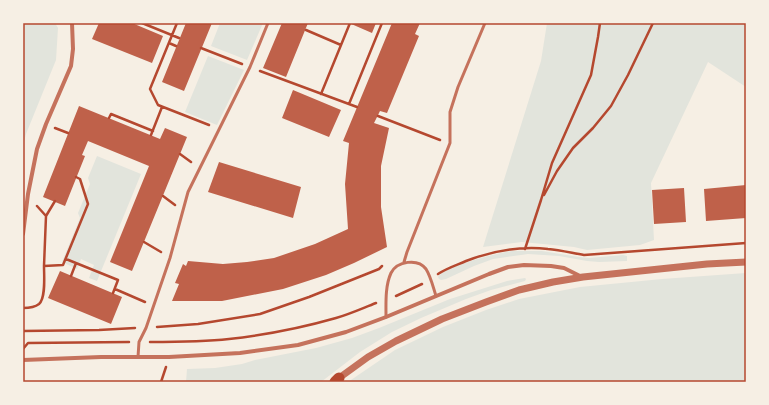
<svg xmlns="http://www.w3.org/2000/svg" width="769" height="405" viewBox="0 0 769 405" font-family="Signika,sans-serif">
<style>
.green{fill:#e2e4dc}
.building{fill:#bf614a}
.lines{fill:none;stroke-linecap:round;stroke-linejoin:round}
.path{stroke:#b5482f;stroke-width:2.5}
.service{stroke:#c5725c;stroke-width:3}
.minor{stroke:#c5725c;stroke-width:4}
.tertiary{stroke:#c5725c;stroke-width:7}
.trunk{stroke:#b5482f;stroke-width:11}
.neatline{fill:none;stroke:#b5482f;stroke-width:1.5}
</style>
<rect width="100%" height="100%" fill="#f6efe4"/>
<path class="green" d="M24,23H55L58,28L56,60L26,134L23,146V28Z
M220,23H263L247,60L211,46Z
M547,23H746V87L708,62L651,183L654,240L640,245L587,250L574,247L522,242L483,247L541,61Z
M208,56L244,70L217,125L185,112Z
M97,156L141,174L97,281L89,278L94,265L81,259L77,269L62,262L80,218L78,213L90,184L88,178Z
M512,251H542L579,257L589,258L623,255L627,256V261L599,262L587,261L559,256L528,254L493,259L474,266L446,279L441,280L439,279L438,277C444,266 498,253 512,251Z
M746,273V382H348L395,350L443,327L486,310L519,299L580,287L662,279Z
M525,278L526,279L525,281L491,290L466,299L421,318L392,332L360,352L321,382H186L187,369L215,368L242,364L255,360L316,348L352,338L379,328L450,299L507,281Z"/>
<path class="building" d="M99,23H132L163,36L152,63L92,39Z
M186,23H212L184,91L162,82Z
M282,23H308L286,77L263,68Z
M349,23H376L372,33Z
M392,23H420L415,34L419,36L387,113L380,111L374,123L389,128L381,166V207L387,247L354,263L326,275L283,289L222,301H172L179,284L175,283L183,264L186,266L188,261L223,264L247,262L274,258L315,244L348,229L345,184L349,143L343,141Z
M293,90L341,110L329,137L282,118Z
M79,106L160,139L165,128L187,137L132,271L110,262L149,166L88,141L82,155L85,156L65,206L43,197Z
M219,162L301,187L293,218L208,192Z
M746,185V218L706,221L704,189Z
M684,188L686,222L654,224L652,190Z
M60,271L122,297L111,324L48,298Z"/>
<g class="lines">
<path class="path" d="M142,23L179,38
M177,23L150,89L158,105L209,125
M306,30L341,45
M169,43L176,46
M201,48L242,64
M260,71L357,107
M321,94L350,23
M349,104L382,23
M378,116L440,140
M109,118L111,114L153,131
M55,128L68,133
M151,135L162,107
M180,154L191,162
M544,195L557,171L573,148L593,128L611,106L628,75L653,23
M163,196L175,205
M37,206L46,216
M144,242L161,252
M525,249L541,200L552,163L591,75L598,37L600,23
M66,259L118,280L113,293
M44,266L46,216L55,201
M438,274C447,268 457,265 466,261C492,251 520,246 548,249C560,250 572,253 584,255L746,243
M71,276L76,263
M115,289L145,302
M396,296L422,284
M23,308C28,308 34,308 39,304C46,298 44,276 44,266L63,265L88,204L80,179L76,177
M157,327L198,324L260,314L309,297L379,269L382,266
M23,331L99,330L135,328
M150,342C176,342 203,342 229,339C265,335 301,328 336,318C350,314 363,308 376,303
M23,349L28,343L129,342
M161,382L166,367"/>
<path class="service" d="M404,262L407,252L450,143V112L458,87L485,23
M386,317C386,303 385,286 391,273C397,261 418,258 426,269C431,277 433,287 436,296
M138,357L139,342L146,328L170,258L188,192L250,67L268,23"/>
<path class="minor" d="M23,234L28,194L37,149L46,124L71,66L73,49L72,23
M23,360L101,357H169L240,353L298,345L346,332L386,317L489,274L508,267L524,265L551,266L564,268L580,276"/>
<path class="tertiary" d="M339,378L368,357L396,341L442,319L486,302L519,290L553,282L583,277L707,264L746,262"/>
<path class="trunk" d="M335,382L339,378"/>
</g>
<rect width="769" height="405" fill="none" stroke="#f6efe4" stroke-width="48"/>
<rect x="24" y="24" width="721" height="357" class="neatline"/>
</svg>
